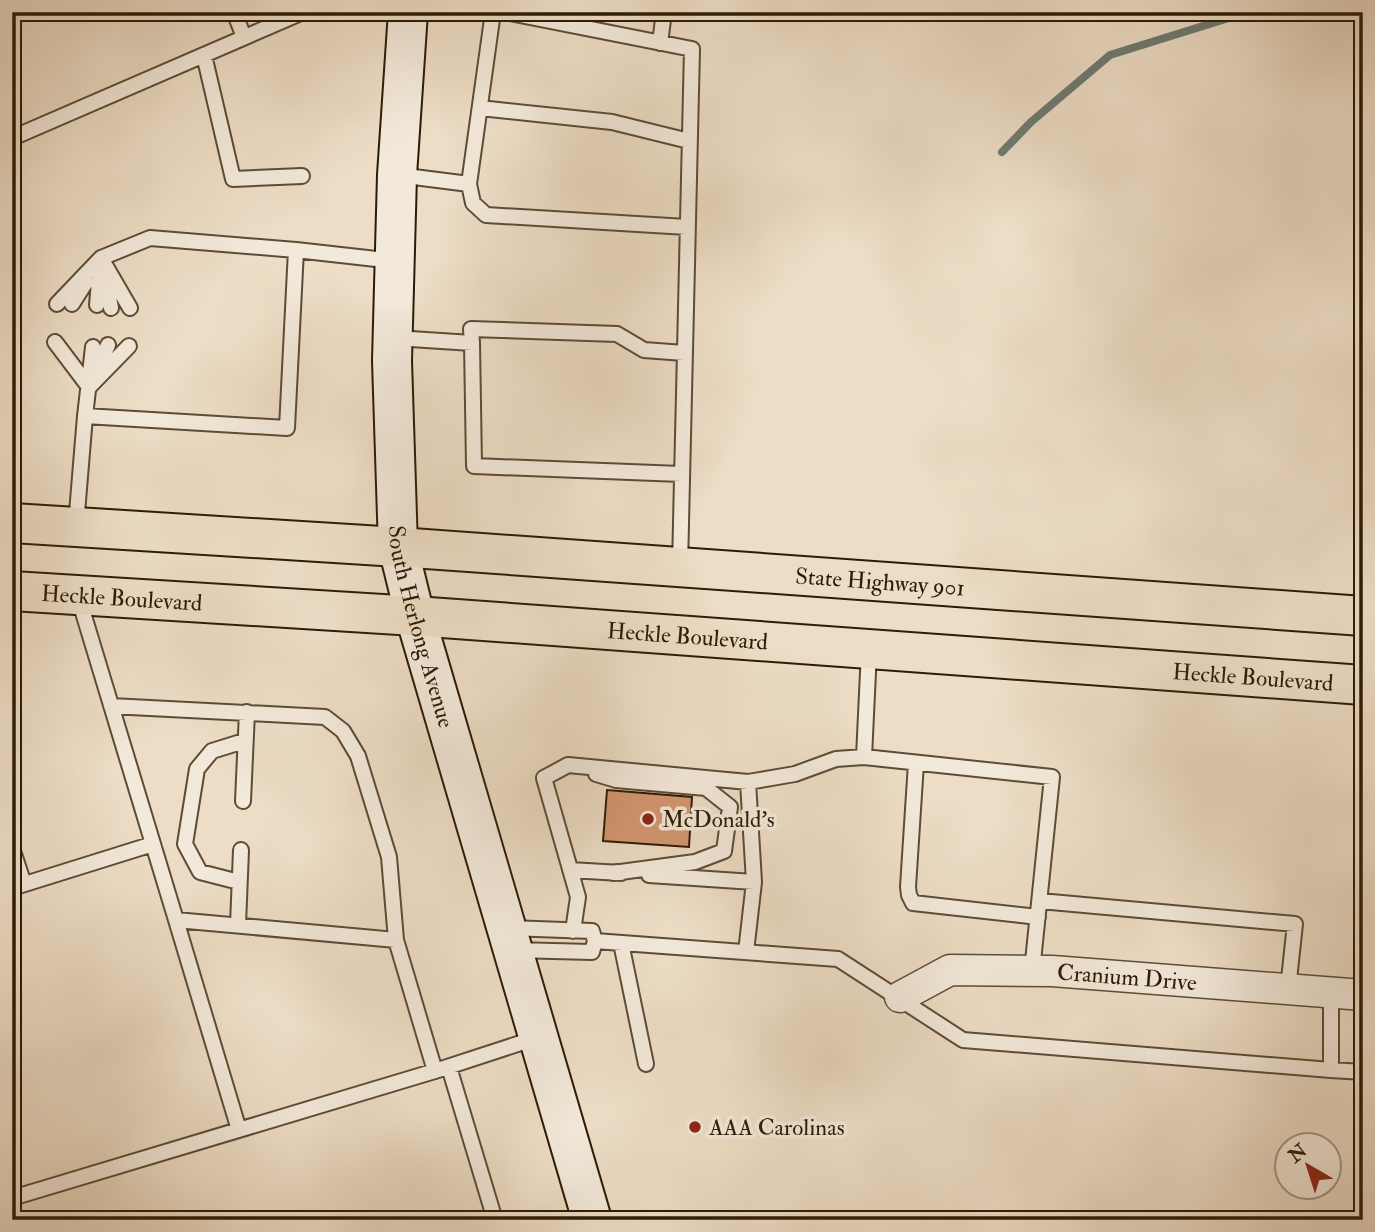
<svg xmlns="http://www.w3.org/2000/svg" width="1375" height="1232" viewBox="0 0 1375 1232" font-family="'IM FELL Double Pica',serif">
<style>
.lines{fill:none;stroke-linecap:round;stroke-linejoin:round}
.stream{stroke:#6e7b72;stroke-width:8}
.building{fill:#d39670;stroke:#2c1b05;stroke-width:2}
.lane-casing{stroke:#5c4c35;stroke-width:18}
.street-casing{stroke:#5c4c35;stroke-width:33}
.secondary-casing{stroke:#2c1b05;stroke-width:42}
.primary-casing{stroke:#2c1b05;stroke-width:42}
.lane{stroke:#f3e9da;stroke-width:14}
.street{stroke:#f3e9da;stroke-width:30}
.secondary{stroke:#f3e9da;stroke-width:38}
.primary{stroke:#edddc6;stroke-width:38}
.poi-dot{fill:#8f2418;stroke:#f3e9da;stroke-width:2.5}
.labels{text-anchor:middle;dominant-baseline:central;stroke-width:7;stroke-linejoin:round;paint-order:stroke}
.street-label{font-size:23px;fill:#2c1b05;stroke:#f3e9da}
.poi-label{font-size:23px;fill:#2c1b05;stroke:#f3e9da;text-anchor:start}
</style>
<rect width="100%" height="100%" fill="#edddc6"/>
<filter id="stains"><feTurbulence type="fractalNoise" baseFrequency=".00286" numOctaves="4"/><feColorMatrix values="0 0 0 0 .2 0 0 0 0 .09 0 0 0 0 .02 0 0 0 .5 -.17"/></filter>
<radialGradient id="worn" r=".72"><stop offset=".6" stop-color="#630" stop-opacity="0"/><stop offset="1" stop-color="#630" stop-opacity=".3"/></radialGradient>
<g class="lines">
<path class="stream" d="M1002,152L1031,122L1110,55L1248,12"/>
</g>
<path class="building" d="M607,790L692,797L689,847L603,841Z"/>
<g class="lines">
<defs>
<path id="lane" d="M234,12L244,37
M493,12L469,184L473,203L486,215L687,227
M505,12L692,49L680,566
M660,43L664,12
M204,55L233,179L302,176
M480,108L612,122L689,141
M12,138L303,12
M398,175L469,184
M101,258L130,308
M105,276L111,308
M57,304L101,258
M72,304L86,282
M97,305L101,258L150,238L296,250
M395,338L472,343L474,466L681,474
M55,342L89,387
M472,343L471,329L617,334L644,350L684,353
M94,377L108,345
M89,387L129,346
M85,416L93,347
M76,525L85,416L287,428L296,250L394,261
M78,596L176,920L396,940L435,1071L536,1038
M111,706L325,717L343,731L358,756L389,857L396,940
M864,757L1052,777L1032,971
M916,763L908,887L909,895L913,903L1038,917
M596,774L616,780L706,788L730,807L724,851L695,862L613,873
M243,801L247,712
M12,848L24,884
M570,870L621,873
M649,875L754,882
M239,882L200,872L185,844L197,769L212,751L244,741
M12,888L153,844
M1040,901L1295,924L1288,989
M176,920L239,1130
M238,925L241,850
M509,928L592,931L595,941L592,952L514,950
M573,931L578,897L544,778L568,765L748,782L795,774L836,759L864,757L869,651
M595,941L838,959L963,1040L1331,1070
M621,943L646,1064
M746,952L754,882L748,782
M1331,993V1070L1363,1072
M449,1067L495,1220
M12,1198L435,1071"/>
<g id="street">
<path id="s1" d="M900,997L950,970L1052,971L1363,995"/>
</g>
<g id="secondary">
<path id="s2" d="M408,12L397,175L392,361L398,547L415,616L592,1220"/>
</g>
<g id="primary">
<path id="s3" d="M12,523L398,547L1363,616"/>
<path id="s4" d="M12,591L415,616L1363,685"/>
</g>
</defs>
<use href="#lane" class="lane-casing"/>
<use href="#street" class="street-casing"/>
<use href="#secondary" class="secondary-casing"/>
<use href="#primary" class="primary-casing"/>
<use href="#lane" class="lane"/>
<use href="#street" class="street"/>
<use href="#secondary" class="secondary"/>
<use href="#primary" class="primary"/>
</g>
<g class="poi-dot">
<circle cx="648" cy="819" r="7"/>
<circle cx="695" cy="1127" r="7"/>
</g>
<g class="labels">
<g class="street-label">
<text stroke="none"><textPath href="#s3" startOffset="870">State Highway 901</textPath></text>
<text stroke="none"><textPath href="#s4" startOffset="110">Heckle Boulevard</textPath></text>
<text stroke="none"><textPath href="#s2" startOffset="618">South Herlong Avenue</textPath></text>
<text stroke="none"><textPath href="#s4" startOffset="677">Heckle Boulevard</textPath></text>
<text stroke="none"><textPath href="#s4" startOffset="1244">Heckle Boulevard</textPath></text>
<text stroke="none"><textPath href="#s1" startOffset="234">Cranium Drive</textPath></text>
</g>
<g class="poi-label">
<text x="662" y="819">McDonald's</text>
<text x="709" y="1127">AAA Carolinas</text>
</g>
</g>
<rect width="1375" height="1232" fill="none" stroke="#edddc6" stroke-width="42"/>
<rect x="14" y="14" width="1347" height="1204" fill="none" stroke="#2c1b05" stroke-width="3.5"/>
<rect x="21" y="21" width="1333" height="1190" fill="none" stroke="#2c1b05" stroke-width="2"/>
<g transform="translate(1308 1166) rotate(321)"><circle r="33" fill="#f3e9da" stroke="#a39785" stroke-width="2"/>
<path d="M0-5L12 26L0 18L-12 26Z" fill="#8f2418"/>
<text y="-10" font-size="19" font-weight="bold" text-anchor="middle" fill="#2c1b05">N</text>
</g>
<rect width="100%" height="100%" filter="url(#stains)"/>
<rect width="100%" height="100%" fill="url(#worn)"/>
</svg>
